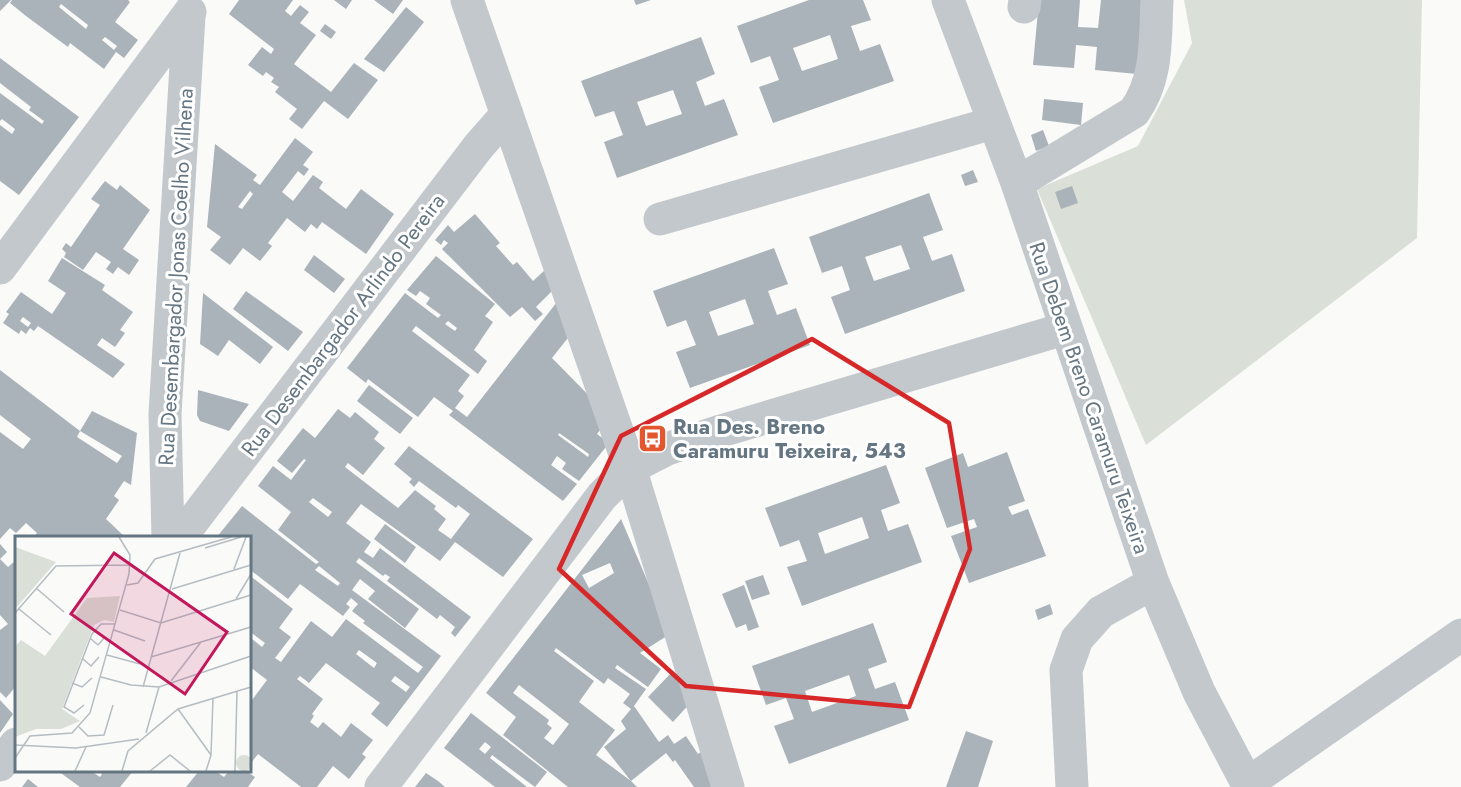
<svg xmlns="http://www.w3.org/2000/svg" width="1461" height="787" viewBox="0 0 1461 787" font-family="Jost,sans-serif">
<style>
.green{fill:#dadfd7}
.building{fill:#aab3b9;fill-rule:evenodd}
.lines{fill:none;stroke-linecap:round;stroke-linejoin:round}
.minor{stroke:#c3c8cc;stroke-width:33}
.marked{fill:none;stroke:#d62828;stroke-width:4.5;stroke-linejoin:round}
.labels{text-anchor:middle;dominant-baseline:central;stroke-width:6;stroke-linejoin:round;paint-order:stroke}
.street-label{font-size:21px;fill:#657683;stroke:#fff}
.poi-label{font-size:21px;font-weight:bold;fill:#657683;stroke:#fff;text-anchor:start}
.inset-road{fill:none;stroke:#b5bdc2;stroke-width:1.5}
.view{fill:#c2185b;fill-opacity:0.15;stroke:#c2185b;stroke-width:3}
.inset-edge{fill:none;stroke:#657683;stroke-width:3}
</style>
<rect width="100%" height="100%" fill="#fafaf8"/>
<path class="green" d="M1184,0H1422L1417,238L1146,445L1037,189L1138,146L1192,43Z"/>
<path class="building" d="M0,0H11L0,11Z
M12,0H128L130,2L115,22L138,40L124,58L116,52L104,69L70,43L68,47L26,16L10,3ZM61,4L88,25L86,29L59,7ZM105,37L117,46L114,50L102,40Z
M239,0H293L285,11L291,16L300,5L309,12L300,23L316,35L294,64L331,92L354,63L378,80L348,119L324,101L302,129L289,119L297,109L275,92L279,87L271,82L274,78L266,72L263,76L248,65L262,47L271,54L274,49L229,14Z
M334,0H352L346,9Z
M374,0H403L393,14Z
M634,0H651L636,5Z
M809,0H863L871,20L851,26L860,51L880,44L894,81L773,123L759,87L779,80L770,56L751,63L737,26ZM830,35L838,59L802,71L793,48Z
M1039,0H1080L1078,27L1098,28L1101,0H1143L1137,74L1095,70L1097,47L1076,45L1074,68L1033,65Z
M406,7L424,22L384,72L364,59Z
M325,24L336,32L331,39L320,31Z
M701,37L715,74L696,82L705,106L724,99L738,135L617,178L604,142L623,135L614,111L595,117L581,81ZM673,90L682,114L646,126L637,102Z
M0,58L79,117L19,195L0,181V125L12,134L15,129L2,119L0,121V93L42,124L44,121L29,110L31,107L0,83Z
M1044,99L1083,103L1081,125L1042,120Z
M1043,130L1049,146L1036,151L1031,135Z
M295,138L313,152L303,165L309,169L304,176L298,171L282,192L293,201L313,175L323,182L319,188L346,209L361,189L394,214L366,254L322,222L317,229L311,224L305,232L287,218L268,243L272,246L260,261L243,248L230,265L210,250L221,237L207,227L215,144L257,175L253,180L260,185ZM250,191L253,194L242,209L238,207Z
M973,170L978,182L965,186L961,175Z
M105,181L117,190L120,185L150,210L123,249L139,260L129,275L118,267L113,274L106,269L111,262L96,252L83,270L64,257L66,253L62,249L66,243L71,247L100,205L91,199Z
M1072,186L1078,203L1061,209L1055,192Z
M929,193L943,230L923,237L932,261L952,254L965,291L845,334L831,297L850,290L842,266L822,273L809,237ZM901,245L910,269L874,281L865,257Z
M475,214L500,243L496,246L513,265L517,262L533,281L545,270L552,291L536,307L543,314L535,321L522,307L510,317L442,249L448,243L444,240L441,245L435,240L448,225L454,232Z
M774,248L788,284L768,291L777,315L796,308L810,345L690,388L676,352L696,345L686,320L667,327L653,291ZM745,299L754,324L718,336L709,312Z
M314,255L345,279L334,293L304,270Z
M436,256L495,304L485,316L493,322L474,350L487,361L478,374L416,326L412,331L470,375L458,391L464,396L455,408L467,417L557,302L571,334L552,358L610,417L597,434L609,443L579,481L562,469L566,463L557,456L551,465L577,484L563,501L449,415L453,411L434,397L418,417L368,379L366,383L347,368L405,293L438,318L441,315L426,304L430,298L420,291L416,296L407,290ZM448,321L457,328L455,331L445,324ZM559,433L589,454L588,457L558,435Z
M62,258L105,285L102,290L133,312L120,330L125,333L115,347L102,338L97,345L125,364L113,378L38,326L34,331L30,328L26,334L21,330L19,334L3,323L9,314L6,312L21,292L52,314L66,293L48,281ZM23,317L31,323L28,327L20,321Z
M246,291L303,332L288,351L233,309Z
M203,293L273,347L260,364L229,340L218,356L200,344Z
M0,370L80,431L77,437L117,463L122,456L80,431L92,411L137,433L131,485L124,481L114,496L119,500L106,519L126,538H33L37,533L26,523L16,533L10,528L0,539V432L23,449L31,439L0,415Z
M369,385L413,418L400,434L357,401Z
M198,390L249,404L229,431L200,421L197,415Z
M338,409L350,418L355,412L379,432L374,439L385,448L363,475L348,463L345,467L398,508L415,490L436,506L434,509L446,519L438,530L451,539L470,514L458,505L456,508L419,481L414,487L409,482L412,479L394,464L409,446L533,539L503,577L455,542L440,561L361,504L346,523L371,542L364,552L373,558L380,548L471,617L455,637L451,633L455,627L440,615L437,619L387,581L390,577L385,574L383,576L359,558L356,562L419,609L405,628L368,599L375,591L360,579L352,590L441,656L387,727L371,714L380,703L326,663L309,683L300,676L297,679L323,699L312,714L314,716L310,722L318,728L323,722L341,737L351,723L373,740L362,754L366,757L349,779L333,766L317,787H301L258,754L251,763L249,761V698L252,700L267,680L249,666V642L252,639L262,647L265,643L249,631V575L293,609L279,628L291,637L275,658L281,662L311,621L332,637L346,619L418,673L423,667L363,623L365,621L352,611L358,604L351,598L346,604L350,607L343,616L300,584L288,599L249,569V538H216L242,506L316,564L319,562L278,530L291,512L258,486L273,466L291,480L306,460L304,459L292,473L277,461L303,428L315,438ZM313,498L332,512L328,517L309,502ZM319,566L340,583L338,586L315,570ZM359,650L377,663L374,668L356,654ZM395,676L410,687L406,692L391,681Z
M1007,452L1025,501L1008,507L1012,515L1028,509L1046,556L969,583L951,536L977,527L974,519L947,528L925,468L963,453L968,467Z
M886,465L900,503L881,510L888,531L908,524L922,562L802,606L787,567L807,561L799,540L780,547L765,508ZM862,517L869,538L825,554L818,533Z
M621,519L670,634L640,653L661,669L648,687L617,665L615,668L646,689L634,706L659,742L668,735L674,744L686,736L698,754L702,751L715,787H694L675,760L673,762L666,753L631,781L637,787H568L503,735L516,717L486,693ZM610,563L614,573L589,588L582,575ZM556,648L604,684L608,678L630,694L623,703L631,709L621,721L626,729L604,747L631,781L596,755L615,730L579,702L594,681L554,651ZM519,685L569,724L553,745L544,738L552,728L547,724L549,720L513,693Z
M385,524L416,547L405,563L374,539Z
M0,544L7,552L0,559L8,567L16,560V686L6,698L0,692V630L8,624L0,615Z
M763,575L770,594L752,600L745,581Z
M744,585L759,627L748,631L746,624L736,628L722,594Z
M1050,604L1053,614L1038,620L1035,610Z
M873,623L887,662L868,669L875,689L895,682L909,720L789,764L774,726L794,719L786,698L766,705L752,666ZM849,675L856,696L812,712L805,691Z
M673,671L688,686L692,701L673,722L648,697Z
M0,700L13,714L0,733Z
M471,713L547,772L535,787L492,755L490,758L527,787H495L444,748ZM485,742L491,747L485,754L479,749Z
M966,731L993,741L978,787H946Z
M58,771H91L100,777L102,774L98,771H133L120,787H80Z
M199,771H215L224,777L229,771H246L255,777L248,787H186Z
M426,773L438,781L445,787H415Z
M28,779L38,787H22Z"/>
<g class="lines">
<path class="minor" d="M467,0L630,468L728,787
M948,0L1017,183L1153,583L1199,692L1249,787
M1024,7L1025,0
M1017,183L1134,112C1158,79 1155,40 1157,0
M660,219L993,123
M0,268L190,12
M168,538L165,414L189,16
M180,538L478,147L507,114
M0,765L16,744
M1247,784L1461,635
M381,787L602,496L630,468L667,449L721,431L1064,329
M1072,787L1066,670L1077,639L1101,612L1153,583"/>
</g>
<path class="marked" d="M812,339L949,423L970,549L909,707L686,686L559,569L621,436Z"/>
<defs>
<symbol id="bus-square" viewBox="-11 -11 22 22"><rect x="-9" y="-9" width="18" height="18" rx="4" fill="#e4572e" stroke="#fff"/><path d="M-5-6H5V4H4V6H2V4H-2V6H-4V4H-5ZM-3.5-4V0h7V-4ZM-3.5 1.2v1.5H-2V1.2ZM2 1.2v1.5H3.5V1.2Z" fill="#fff"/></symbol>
</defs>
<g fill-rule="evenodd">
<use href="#bus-square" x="636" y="422" width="33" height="33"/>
</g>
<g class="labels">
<g class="street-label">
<text transform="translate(176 277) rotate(-87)">Rua Desembargador Jonas Coelho Vilhena</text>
<text transform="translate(343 325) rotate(-53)">Rua Desembargador Arlindo Pereira</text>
<text transform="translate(1089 398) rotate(71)">Rua Debem Breno Caramuru Teixeira</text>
</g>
<g class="poi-label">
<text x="673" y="427">Rua Des. Breno<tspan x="673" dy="24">Caramuru Teixeira, 543</tspan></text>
</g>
</g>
<g transform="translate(15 536)">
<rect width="236" height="236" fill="#fafaf8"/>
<path d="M0,11L41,26L0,73ZM105,60L99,86L89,84L79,89L47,173L65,185L46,193H21L0,201V111L6,104L30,120L72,62ZM221 227a8 8 0 1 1 16 0a8 8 0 1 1-16 0Z" fill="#dadfd7"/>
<path class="inset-road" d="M190,12L226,1M219,33L231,1M112,49L123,47L140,23L216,1M21,52L49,76M157,53L236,29M221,63L236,38M4,73L36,99M105,74L146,87L236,59M0,77L41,30L115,29M99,94L130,105M75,102L83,109L90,101M92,119L125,128M136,121L236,91M67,122L76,130L84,121M86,141L116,149L144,151L236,120M156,145L186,106M57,147L67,151L77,142M128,151L165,17M69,169L59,177L49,171L77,98L86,88H100M163,173L196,219M64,191L73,200L89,199L98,169M131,197L144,151M0,209L61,212L124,203M0,222L15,200L57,197L75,177L114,38L115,19L104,1M60,235L71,211M107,235L113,215L163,173L236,151M135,235L155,219L175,235M191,235L196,219L198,163M220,235L222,155"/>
<path class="view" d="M99,17L212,96L170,158L56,78Z"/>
<rect width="236" height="236" class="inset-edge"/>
</g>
</svg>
